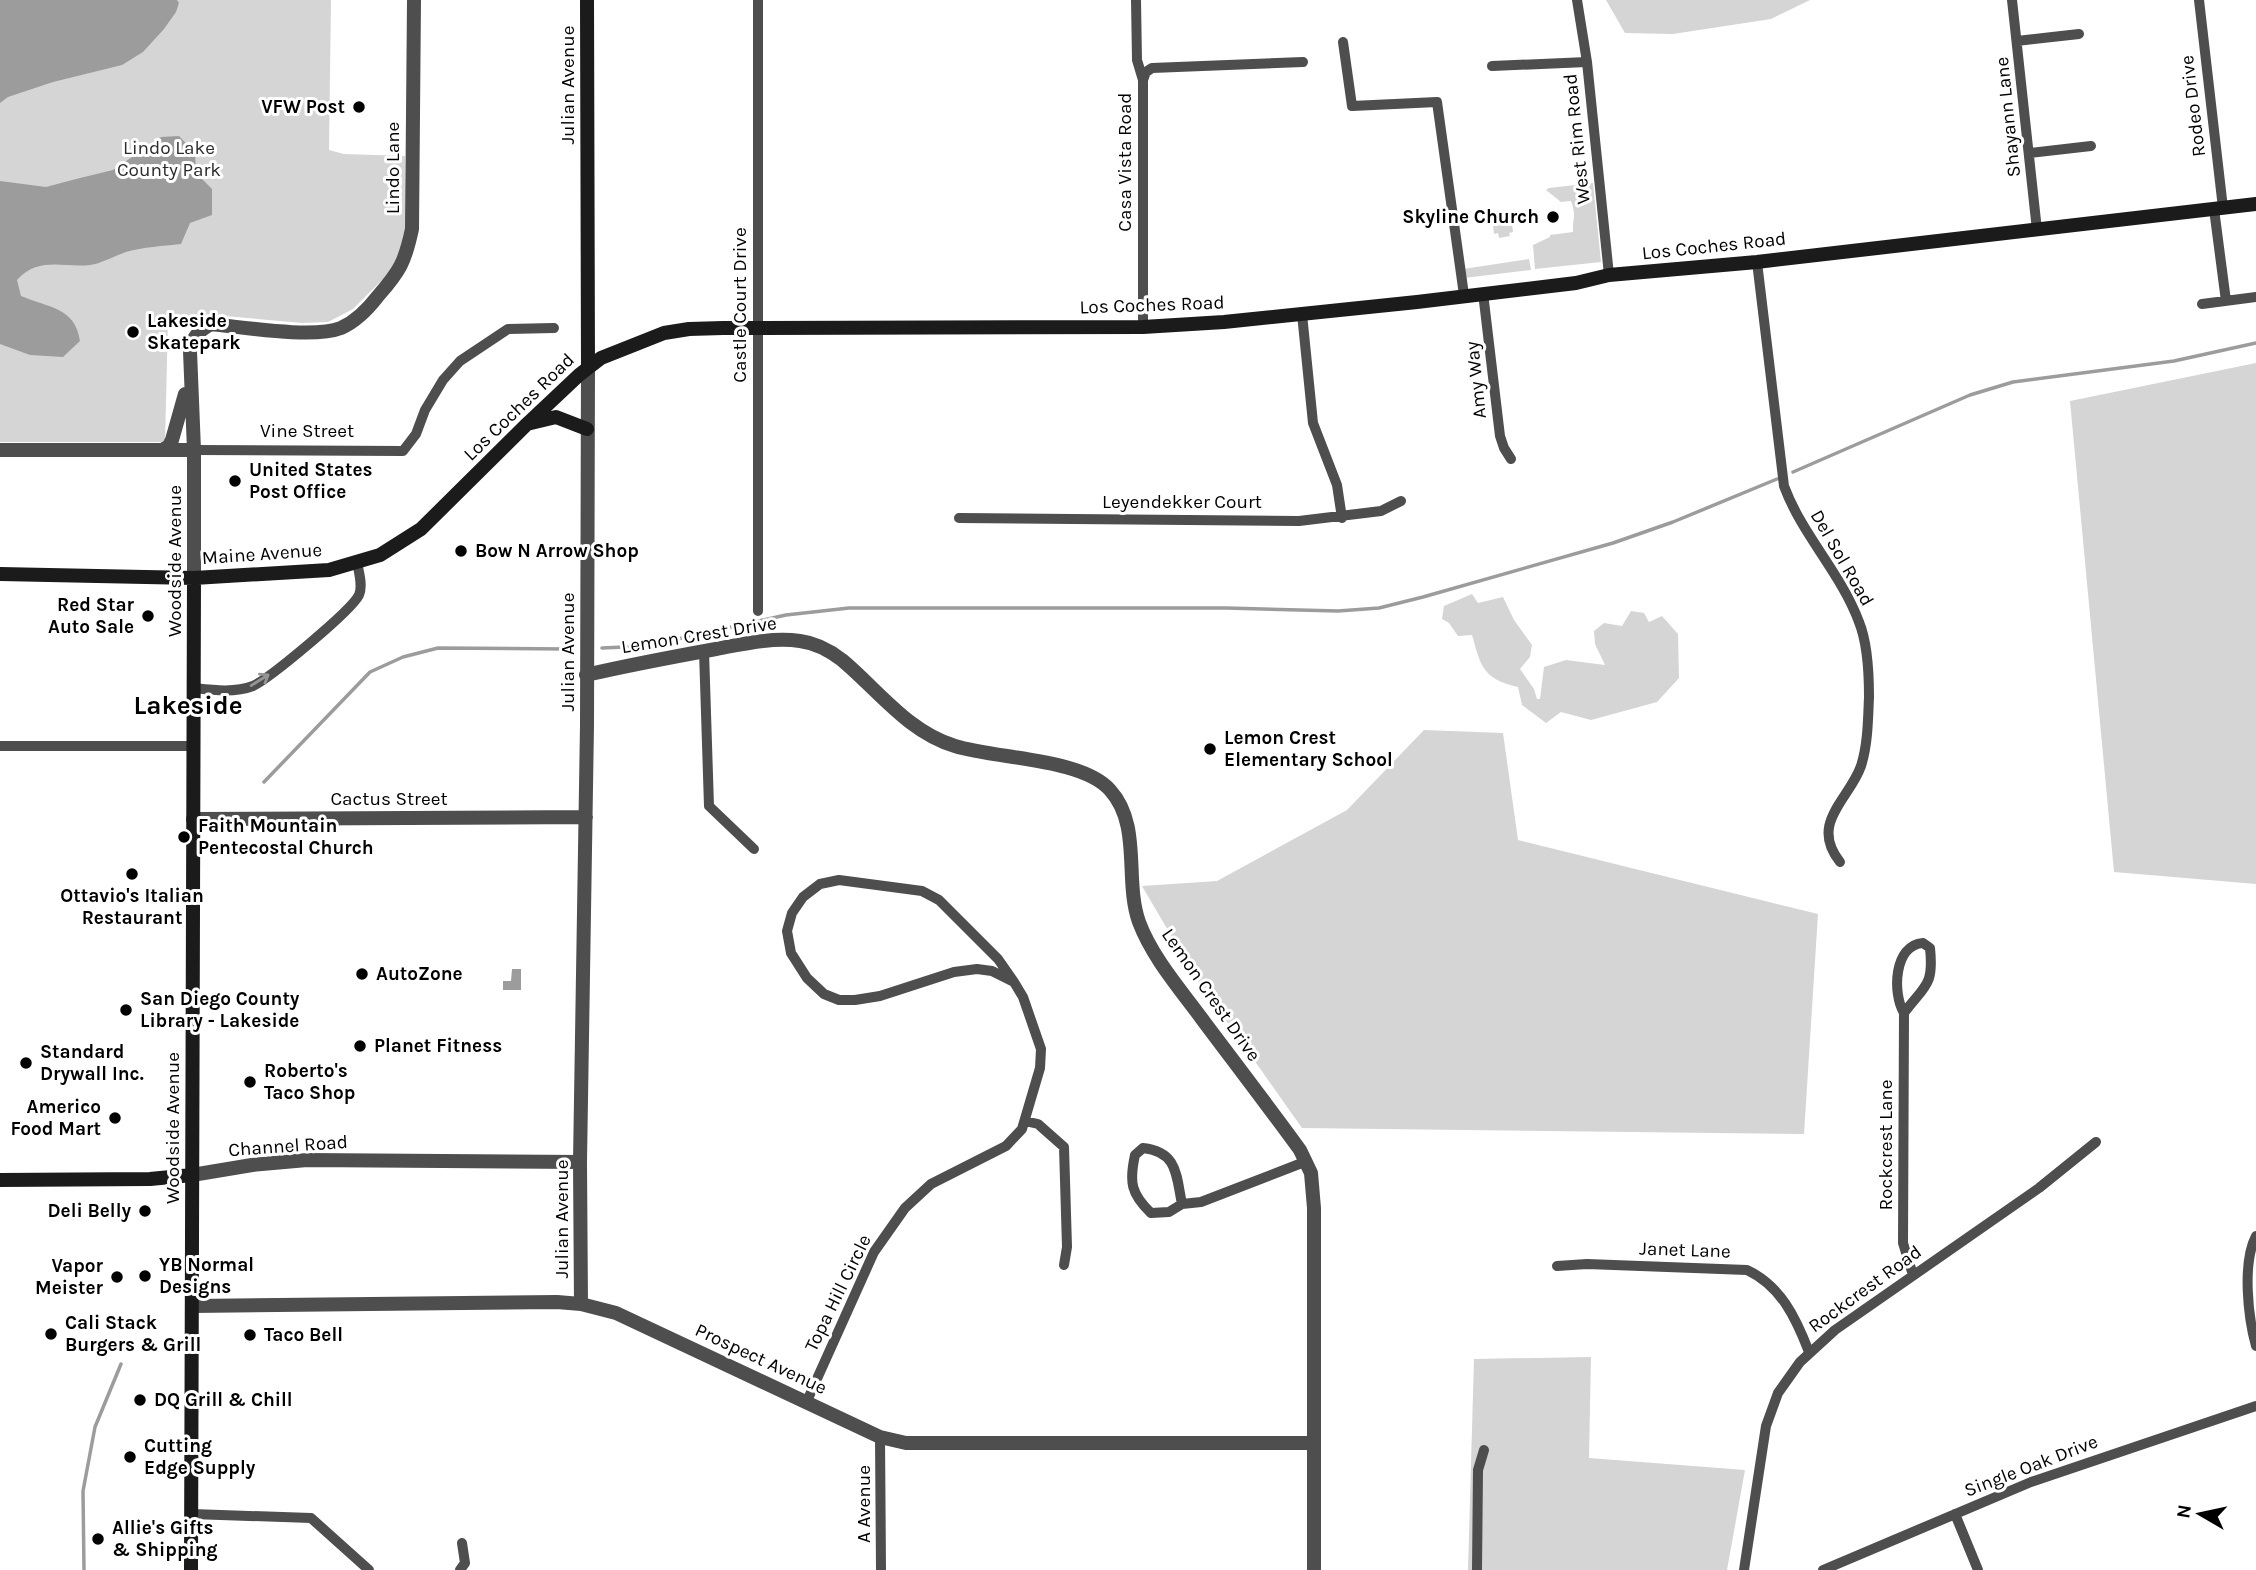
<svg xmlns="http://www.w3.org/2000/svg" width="2256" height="1570" viewBox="0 0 2256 1570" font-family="Karla,sans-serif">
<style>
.green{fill:#d5d5d5}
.water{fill:#9c9c9c}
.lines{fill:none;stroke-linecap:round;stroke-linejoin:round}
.stream{stroke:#9c9c9c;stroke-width:3.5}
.minor{stroke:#4e4e4e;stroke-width:10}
.tertiary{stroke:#4e4e4e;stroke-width:14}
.secondary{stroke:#1b1b1b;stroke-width:14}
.oneway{stroke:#959595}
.poi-dot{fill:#000;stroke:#fff;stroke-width:2.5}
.labels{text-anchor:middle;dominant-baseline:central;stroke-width:6;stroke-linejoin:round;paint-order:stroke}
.street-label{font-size:19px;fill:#000;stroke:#fff}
.poi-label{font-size:19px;font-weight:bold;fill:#000;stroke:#fff;text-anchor:start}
.park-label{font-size:19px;fill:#2c2c2c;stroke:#fff}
.district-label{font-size:26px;font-weight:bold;fill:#000;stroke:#fff}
</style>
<rect width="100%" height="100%" fill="#fff"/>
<path class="green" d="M0,0H331L329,150L344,154L405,156L406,225L403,248L394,268L353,309L328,322L303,323L213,315L168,319L165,442H0Z
M1606,0H1810L1771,19L1673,34L1625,33Z
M1593,183L1601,262L1535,269L1533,245L1550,237V235L1573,232C1572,220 1577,217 1571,201L1561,202L1546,190L1549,188Z
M1506,210L1507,214H1511L1513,232L1509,233L1510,236L1499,238L1498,233L1494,234L1492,215H1495V211Z
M1529,259L1531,270L1464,278L1463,269Z
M2256,363V884L2114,872L2070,401Z
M1472,594L1478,603L1503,597L1514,620L1532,645L1530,657L1520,669L1534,689L1537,699H1540L1544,667L1566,660L1605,665L1595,644L1594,631L1604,623L1622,626L1631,611L1644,613L1649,622L1662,616L1678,634L1679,678L1657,702L1591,720L1561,712L1546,723L1522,705L1518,687C1483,679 1481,667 1472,635L1458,636L1449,623L1442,619L1444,606Z
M1424,730L1503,733L1518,840L1818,914L1804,1134L1302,1128L1196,978L1142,886L1217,881L1347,810Z
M1591,1357L1589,1458L1745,1470L1727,1570H1468L1474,1359Z"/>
<path class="water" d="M0,0H177L179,3L176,12L164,29L143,52L122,65L53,82L8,97L0,103Z
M179,136L195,153L196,173L212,189V215L190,223L181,244C163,246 143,247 126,252C114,256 103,263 90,265C63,268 39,256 17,280L21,296C49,308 75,307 80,341L63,357L30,355L0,344V181L46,187L76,179L113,170L161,137Z
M512,969H521V990H503V981H511Z"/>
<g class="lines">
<path class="stream" d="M1793,472L1970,395L2013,382L2174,361L2256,343
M602,648L646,646L786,615L849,608H1226L1338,611L1379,608L1423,597L1613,543L1673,522L1777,479
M264,782L370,672L403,657L438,648L568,649
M84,1570L83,1491L95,1427L121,1364"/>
<path class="minor" d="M758,0V611
M1136,0L1137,60L1143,80
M1577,0L1587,62L1609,275
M2012,0L2037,230
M2199,0L2223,208
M2017,41L2079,34
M1343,42L1352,106L1437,102L1464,295
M1492,66L1587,62
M2029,153L2091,146
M2214,209L2226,301
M1757,262L1784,486C1802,535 1841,573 1859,622C1868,644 1869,673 1869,697C1868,719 1868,744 1861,766C1849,800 1809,823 1840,862
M1483,293L1500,436L1504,448L1511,459
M2202,304L2256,297
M1302,314L1313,423L1337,485L1342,518
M1143,327V80L1146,72L1152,68L1303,62
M194,450L403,451L416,434L425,410L443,380L460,361L508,329L554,328
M959,518L1299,521L1381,511L1401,501
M704,651L709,806L754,849
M194,688C212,690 235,693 253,686C270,678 351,611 359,595C363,586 359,572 357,563
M0,746H194
M1904,1013C1892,993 1894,945 1923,943L1930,948C1934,986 1925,985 1904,1013L1903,1243L1913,1275
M1025,1121L1038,1124L1064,1147L1067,1247L1064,1265
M1182,1204C1176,1175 1178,1152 1143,1148L1135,1155C1129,1182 1131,1194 1151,1213L1169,1212L1182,1204L1201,1202L1307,1161
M2256,1236C2242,1263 2248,1317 2256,1346
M1557,1266L1587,1264L1747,1270C1781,1286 1796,1318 1809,1352
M807,1401L874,1252L905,1208L931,1184L1006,1146L1022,1129L1040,1068L1041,1049L1023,997L1014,982L998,959L939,900L922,891L839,880L820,884L803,897L792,913L787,931L791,953L807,978L824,994L839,1000H855L880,996L954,972L977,969L992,971L1014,982
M880,1437L881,1570
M192,1514L311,1518L369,1570
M1955,1514L1978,1570
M460,1570L465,1563L462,1543
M1477,1570L1478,1470L1484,1450
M1744,1570L1766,1426L1778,1393L1800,1362L1835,1330L2039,1188L2096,1142
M1823,1570L2031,1482L2256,1406"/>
<path class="tertiary" d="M0,450H194
M162,450L169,446L172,440L185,394
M194,578V450L190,351C192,337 199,331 211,324C243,327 313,339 341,328C357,321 368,309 378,296C400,271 405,262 412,229L414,0
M586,675C629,665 672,657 716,649C743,644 772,637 800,641C816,643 829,650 842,660C878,690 908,732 955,746C996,759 1082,758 1110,790C1142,825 1124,880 1139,922C1152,957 1180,989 1202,1019C1235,1063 1268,1106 1300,1150L1311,1173L1314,1208V1570
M193,819L586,817
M192,1175L252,1165L307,1160L580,1162
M581,1304L580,1162L587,725L588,367
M192,1306L557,1302L581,1304L616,1313L880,1437L906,1443H1314"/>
<path class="secondary" d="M587,0L588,367
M531,423L556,417L587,429
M0,574L194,578L329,570L380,555L421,529L527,424L579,375L601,358L664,333L689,329L723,328L1143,327L1224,322L1417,302L1576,283L1609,275L1757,262L2256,204
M0,1180L150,1179L192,1175
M191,1570L194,578"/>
</g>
<defs><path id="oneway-shaft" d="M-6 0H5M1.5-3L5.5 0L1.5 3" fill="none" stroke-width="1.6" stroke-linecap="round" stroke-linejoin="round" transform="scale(1.75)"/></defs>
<use class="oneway" href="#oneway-shaft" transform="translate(260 680) rotate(-32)"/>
<g class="poi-dot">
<circle cx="359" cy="107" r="7"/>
<circle cx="1553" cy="217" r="7"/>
<circle cx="133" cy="332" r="7"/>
<circle cx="235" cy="481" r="7"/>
<circle cx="461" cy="551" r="7"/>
<circle cx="148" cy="616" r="7"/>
<circle cx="1210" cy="749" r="7"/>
<circle cx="184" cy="837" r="7"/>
<circle cx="132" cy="874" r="7"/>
<circle cx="362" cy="974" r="7"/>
<circle cx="126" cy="1010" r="7"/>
<circle cx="360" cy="1046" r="7"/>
<circle cx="26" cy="1063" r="7"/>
<circle cx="250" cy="1082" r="7"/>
<circle cx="115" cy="1118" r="7"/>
<circle cx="145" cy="1211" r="7"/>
<circle cx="145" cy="1276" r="7"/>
<circle cx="117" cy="1277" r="7"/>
<circle cx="51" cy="1334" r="7"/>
<circle cx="250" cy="1335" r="7"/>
<circle cx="140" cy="1400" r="7"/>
<circle cx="130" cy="1457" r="7"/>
<circle cx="98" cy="1539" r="7"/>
</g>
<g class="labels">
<g class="street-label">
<text transform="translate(568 85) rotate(-90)">Julian Avenue</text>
<text transform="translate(2193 106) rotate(-97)">Rodeo Drive</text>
<text transform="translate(2008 117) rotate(-96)">Shayann Lane</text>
<text transform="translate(1577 139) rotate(-96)">West Rim Road</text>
<text transform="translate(1125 162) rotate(-90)">Casa Vista Road</text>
<text transform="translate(393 168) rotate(-90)">Lindo Lane</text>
<text transform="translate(1714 246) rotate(-6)">Los Coches Road</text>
<text transform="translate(740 305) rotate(-90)">Castle Court Drive</text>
<text transform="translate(1152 305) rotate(-2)">Los Coches Road</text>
<text transform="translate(1476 380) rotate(-96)">Amy Way</text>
<text transform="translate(519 407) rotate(-44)">Los Coches Road</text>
<text x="307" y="431">Vine Street</text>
<text x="1182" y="502">Leyendekker Court</text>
<text transform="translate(262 554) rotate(-4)">Maine Avenue</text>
<text transform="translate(1842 558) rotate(60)">Del Sol Road</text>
<text transform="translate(175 561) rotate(-90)">Woodside Avenue</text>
<text transform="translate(699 635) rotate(-9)">Lemon Crest Drive</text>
<text transform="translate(568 652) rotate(-90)">Julian Avenue</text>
<text x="389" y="799">Cactus Street</text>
<text transform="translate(1211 995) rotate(55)">Lemon Crest Drive</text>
<text transform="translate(173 1128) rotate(-90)">Woodside Avenue</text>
<text transform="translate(1886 1145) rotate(-90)">Rockcrest Lane</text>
<text transform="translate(288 1146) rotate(-4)">Channel Road</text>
<text transform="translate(562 1219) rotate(-90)">Julian Avenue</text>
<text transform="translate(1685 1250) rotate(2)">Janet Lane</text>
<text transform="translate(1865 1289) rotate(-36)">Rockcrest Road</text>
<text transform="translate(838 1293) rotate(-64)">Topa Hill Circle</text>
<text transform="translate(761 1359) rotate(25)">Prospect Avenue</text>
<text transform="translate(2031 1466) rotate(-21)">Single Oak Drive</text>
<text transform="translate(864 1504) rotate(-90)">A Avenue</text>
</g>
<g class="poi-label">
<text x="345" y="107" text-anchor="end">VFW Post</text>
<text x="1539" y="217" text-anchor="end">Skyline Church</text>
<text x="147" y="321">Lakeside<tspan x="147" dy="22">Skatepark</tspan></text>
<text x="249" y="470">United States<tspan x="249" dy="22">Post Office</tspan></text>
<text x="475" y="551">Bow N Arrow Shop</text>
<text x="134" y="605" text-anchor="end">Red Star<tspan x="134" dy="22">Auto Sale</tspan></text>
<text x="1224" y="738">Lemon Crest<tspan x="1224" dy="22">Elementary School</tspan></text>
<text x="198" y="826">Faith Mountain<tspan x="198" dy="22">Pentecostal Church</tspan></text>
<text x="132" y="896" text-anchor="middle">Ottavio's Italian<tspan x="132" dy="22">Restaurant</tspan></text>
<text x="376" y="974">AutoZone</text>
<text x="140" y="999">San Diego County<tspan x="140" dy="22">Library - Lakeside</tspan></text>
<text x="374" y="1046">Planet Fitness</text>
<text x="40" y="1052">Standard<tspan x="40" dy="22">Drywall Inc.</tspan></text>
<text x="264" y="1071">Roberto's<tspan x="264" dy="22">Taco Shop</tspan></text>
<text x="101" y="1107" text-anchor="end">Americo<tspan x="101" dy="22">Food Mart</tspan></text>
<text x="131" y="1211" text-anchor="end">Deli Belly</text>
<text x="159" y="1265">YB Normal<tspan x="159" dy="22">Designs</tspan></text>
<text x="103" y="1266" text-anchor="end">Vapor<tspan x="103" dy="22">Meister</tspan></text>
<text x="65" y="1323">Cali Stack<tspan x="65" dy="22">Burgers &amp; Grill</tspan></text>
<text x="264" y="1335">Taco Bell</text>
<text x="154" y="1400">DQ Grill &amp; Chill</text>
<text x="144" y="1446">Cutting<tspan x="144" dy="22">Edge Supply</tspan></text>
<text x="112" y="1528">Allie's Gifts<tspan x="112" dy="22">&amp; Shipping</tspan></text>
</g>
<g class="park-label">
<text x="169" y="148">Lindo Lake<tspan x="169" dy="22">County Park</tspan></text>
</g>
<g class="district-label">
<text x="188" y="705">Lakeside</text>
</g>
</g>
<g transform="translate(2200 1514) rotate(279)" stroke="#ffffff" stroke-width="5" paint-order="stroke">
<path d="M0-5L12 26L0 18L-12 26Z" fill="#000000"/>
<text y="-10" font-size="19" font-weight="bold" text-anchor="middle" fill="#000000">N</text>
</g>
</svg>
